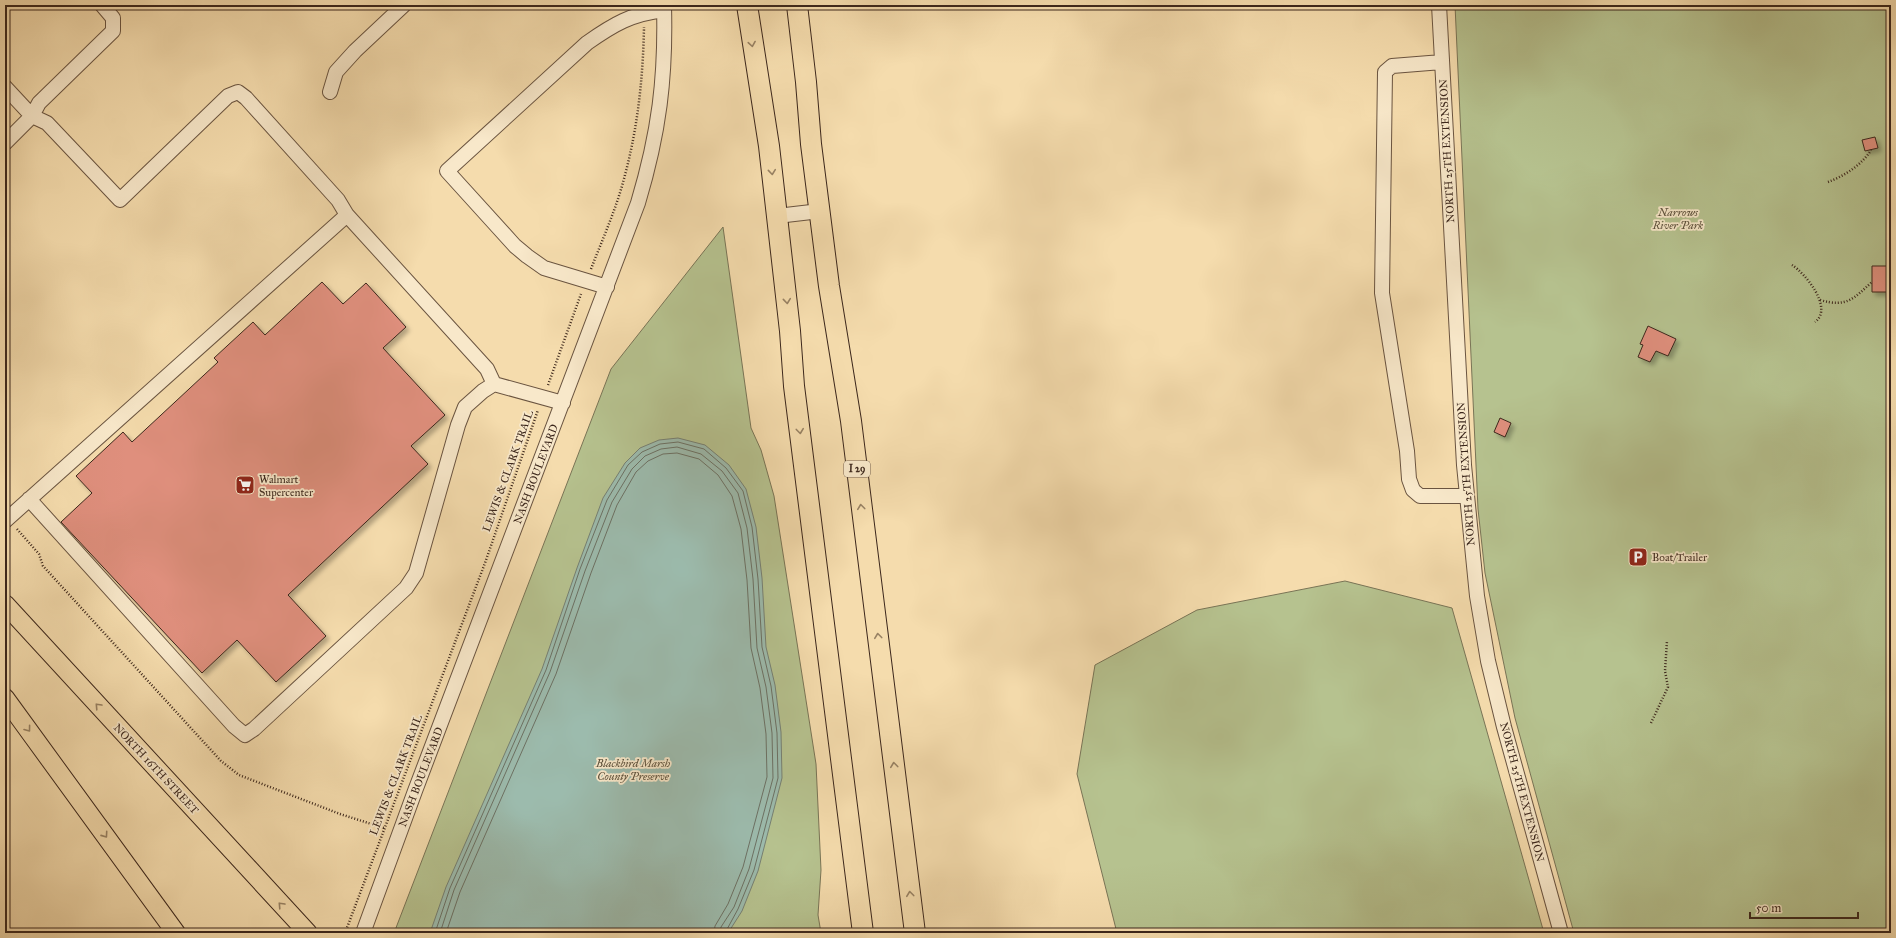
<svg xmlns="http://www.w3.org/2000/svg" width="1896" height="938" viewBox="0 0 1896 938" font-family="'IM FELL Great Primer',serif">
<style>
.green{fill:#b6c28f;stroke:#797456}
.water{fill:#9cbbad;stroke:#768073}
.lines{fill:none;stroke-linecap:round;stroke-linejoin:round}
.shore{stroke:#6c7164;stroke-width:1}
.building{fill:#df8f7d;stroke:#3c271c;filter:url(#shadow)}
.minor-casing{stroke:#6a5440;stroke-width:16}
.major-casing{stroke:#3c271c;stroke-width:20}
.highway-casing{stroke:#3c271c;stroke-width:22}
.path{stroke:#3c271c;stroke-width:2.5;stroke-dasharray:1 2;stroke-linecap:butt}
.minor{stroke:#f8e8ca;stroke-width:14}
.major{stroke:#f5dcad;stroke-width:18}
.highway{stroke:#f5dcad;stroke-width:20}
.oneway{stroke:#988264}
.labels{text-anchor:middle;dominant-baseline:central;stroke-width:3.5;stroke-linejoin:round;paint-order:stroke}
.shield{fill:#f8e8ca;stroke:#746150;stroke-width:1}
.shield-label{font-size:10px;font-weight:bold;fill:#3c271c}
.street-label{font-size:11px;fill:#3c271c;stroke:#f8e8ca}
.park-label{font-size:11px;font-style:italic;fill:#5a4e39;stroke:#f8e8ca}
.poi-label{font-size:11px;fill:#3c271c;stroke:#f8e8ca;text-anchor:start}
</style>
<defs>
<filter id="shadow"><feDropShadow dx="3.5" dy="3.5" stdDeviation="2" flood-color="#0004"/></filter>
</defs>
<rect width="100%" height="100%" fill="#f5dcad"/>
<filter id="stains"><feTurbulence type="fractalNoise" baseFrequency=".005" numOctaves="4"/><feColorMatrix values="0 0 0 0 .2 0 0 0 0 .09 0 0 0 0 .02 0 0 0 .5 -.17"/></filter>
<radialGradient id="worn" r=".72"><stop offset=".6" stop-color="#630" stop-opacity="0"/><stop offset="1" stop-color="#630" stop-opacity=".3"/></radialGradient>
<path class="green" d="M1455,5H1891V933H1574L1515,718L1485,573L1478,509Z
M723,227L751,428L761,450L774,496L816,764L821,870L818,915L821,933H394L611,369Z
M1345,581L1452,608L1544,933H1117L1077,774L1095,665L1197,610Z"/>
<path class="water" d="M678,438L705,445L729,465L746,489L756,527L762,578L766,647L775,685L781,732L782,778L758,871L742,911L728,933H430L446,887L542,669L577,568L603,498L625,463L640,448L659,440Z"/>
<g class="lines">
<path class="shore" d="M435,933L450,888L546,670L580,569L607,500L628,465L642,452L660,444L678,442L704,449L726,468L743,491L752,527L758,579L762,647L771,686L777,733L778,778L754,870L738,909L725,933
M440,933L454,890L550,672L585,571L612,502L632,469L645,456L661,449L677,447L701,454L722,471L738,493L747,528L753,579L757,648L766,687L772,733L773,778L749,869L734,907L721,927L720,933
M446,933L460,892L556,674L591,573L617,505L636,472L648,461L663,454L677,453L699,459L718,475L732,496L741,529L747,580L751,648L760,688L766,734L767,777L743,867L728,904L715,926L714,933"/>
</g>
<path class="building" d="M1875,137L1878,148L1865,151L1862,140Z
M1872,266H1891V292H1872Z
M322,282L343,304L366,283L406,327L383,348L445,415L411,446L428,464L288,595L326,636L276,682L237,640L202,673L61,522L92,493L76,476L123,432L132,442L218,362L214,358L253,322L265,335Z
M1648,326L1676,339L1668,356L1656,351L1650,362L1638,357L1643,345L1640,344Z
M1500,418L1511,423L1505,437L1494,432Z"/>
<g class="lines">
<defs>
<path id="minor" d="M1439,5L1464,465L1477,596L1488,661L1504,727L1561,933
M1442,62L1392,66L1385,72L1382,293L1407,451L1409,479L1413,490L1420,496H1467
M5,87L32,116L47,123L120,200L228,96L238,92L246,98L338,200L347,215
M330,92L336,72L355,51L404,5
M5,143L32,116L39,103L113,31V18L102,5
M777,216L820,211
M607,287L544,268L527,256L515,246L447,171L587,43C614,24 631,14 664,10
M29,499L234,726L245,735L254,729L406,588L416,573L458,425L465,407L483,391L494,384
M5,521L347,215L487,369L494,384L563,403
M363,933L415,791L638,203C659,133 666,78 664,5"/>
<path id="major" d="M5,604L308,933
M5,698L176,933"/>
<path id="highway" d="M747,5L769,146L790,331L794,386L863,933
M797,5L806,82L811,144L829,286L851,421L915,933"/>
</defs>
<use href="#minor" class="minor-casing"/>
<use href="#major" class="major-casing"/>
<use href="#highway" class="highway-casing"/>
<path class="path" d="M1828,182C1844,176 1862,165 1871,150
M1792,265C1805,273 1834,308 1815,322
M591,269C603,238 617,207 625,175C638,126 643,77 644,27
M1820,300C1847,308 1854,298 1872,282
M548,385L581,294
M17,529L39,554L43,566L221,761L239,775L340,814L384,828
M1651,723L1668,687L1665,671L1667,641
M345,933L485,563L538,410"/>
<use href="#minor" class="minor"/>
<use href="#major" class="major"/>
<use href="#highway" class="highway"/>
</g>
<defs><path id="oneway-chevron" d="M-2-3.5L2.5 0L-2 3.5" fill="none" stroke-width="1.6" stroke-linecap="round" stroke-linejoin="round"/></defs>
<g class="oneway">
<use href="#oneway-chevron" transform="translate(752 44) rotate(81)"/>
<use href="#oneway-chevron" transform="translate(772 172) rotate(84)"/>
<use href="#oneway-chevron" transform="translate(787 301) rotate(84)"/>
<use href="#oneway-chevron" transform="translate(800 431) rotate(83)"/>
<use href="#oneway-chevron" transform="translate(861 507) rotate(-97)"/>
<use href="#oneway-chevron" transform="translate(878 636) rotate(-97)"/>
<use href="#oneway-chevron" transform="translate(98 706) rotate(-133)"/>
<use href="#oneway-chevron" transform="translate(28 729) rotate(53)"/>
<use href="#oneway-chevron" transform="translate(894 765) rotate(-97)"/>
<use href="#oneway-chevron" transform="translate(105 835) rotate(55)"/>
<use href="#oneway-chevron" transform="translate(910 894) rotate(-97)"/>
<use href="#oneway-chevron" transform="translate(281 905) rotate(-133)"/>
</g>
<defs>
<symbol id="supermarket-square" viewBox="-11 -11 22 22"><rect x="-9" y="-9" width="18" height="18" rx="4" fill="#8f2418" stroke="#f8e8ca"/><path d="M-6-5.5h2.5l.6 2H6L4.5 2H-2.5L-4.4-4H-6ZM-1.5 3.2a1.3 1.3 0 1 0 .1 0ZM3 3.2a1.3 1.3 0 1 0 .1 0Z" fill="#fff"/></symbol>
<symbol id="parking-square" viewBox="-11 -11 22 22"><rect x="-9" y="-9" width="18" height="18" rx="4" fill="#8f2418" stroke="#f8e8ca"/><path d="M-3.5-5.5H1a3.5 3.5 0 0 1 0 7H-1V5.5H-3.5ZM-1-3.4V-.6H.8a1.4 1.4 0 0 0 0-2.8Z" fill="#fff"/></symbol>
</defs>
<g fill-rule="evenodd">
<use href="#supermarket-square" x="234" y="474" width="22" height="22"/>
<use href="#parking-square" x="1627" y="546" width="22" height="22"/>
</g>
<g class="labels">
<rect class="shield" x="844" y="461" width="26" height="16" rx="3"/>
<g class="shield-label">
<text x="857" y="469">I 29</text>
</g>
<g class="street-label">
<text transform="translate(1447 151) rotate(-93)">NORTH 25TH EXTENSION</text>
<text transform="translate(508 471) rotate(-70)">LEWIS &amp; CLARK TRAIL</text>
<text transform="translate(536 474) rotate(-69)">NASH BOULEVARD</text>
<text transform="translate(1466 474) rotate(-94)">NORTH 25TH EXTENSION</text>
<text transform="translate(156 769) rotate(47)">NORTH 16TH STREET</text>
<text transform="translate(396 775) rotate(-69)">LEWIS &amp; CLARK TRAIL</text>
<text transform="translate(421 777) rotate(-69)">NASH BOULEVARD</text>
<text transform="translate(1522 792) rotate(75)">NORTH 25TH EXTENSION</text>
</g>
<g class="park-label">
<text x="1678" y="212">Narrows<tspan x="1678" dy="13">River Park</tspan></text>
<text x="633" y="763">Blackbird Marsh<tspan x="633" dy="13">County Preserve</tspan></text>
</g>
<g class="poi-label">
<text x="259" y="479">Walmart<tspan x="259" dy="13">Supercenter</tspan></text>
<text x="1652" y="557">Boat/Trailer</text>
</g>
</g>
<rect width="1896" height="938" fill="none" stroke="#f5dcad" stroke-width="20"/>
<rect x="6" y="6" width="1884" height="926" fill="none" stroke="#3c271c" stroke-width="2"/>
<rect x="10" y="10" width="1876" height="918" fill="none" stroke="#3c271c"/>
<path d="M1750 912v6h108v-6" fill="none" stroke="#3c271c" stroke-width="2"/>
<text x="1756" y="912" font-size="12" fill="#3c271c" stroke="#f8e8ca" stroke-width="3" paint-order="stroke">50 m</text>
<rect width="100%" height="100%" filter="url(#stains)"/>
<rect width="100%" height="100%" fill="url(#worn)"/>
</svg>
